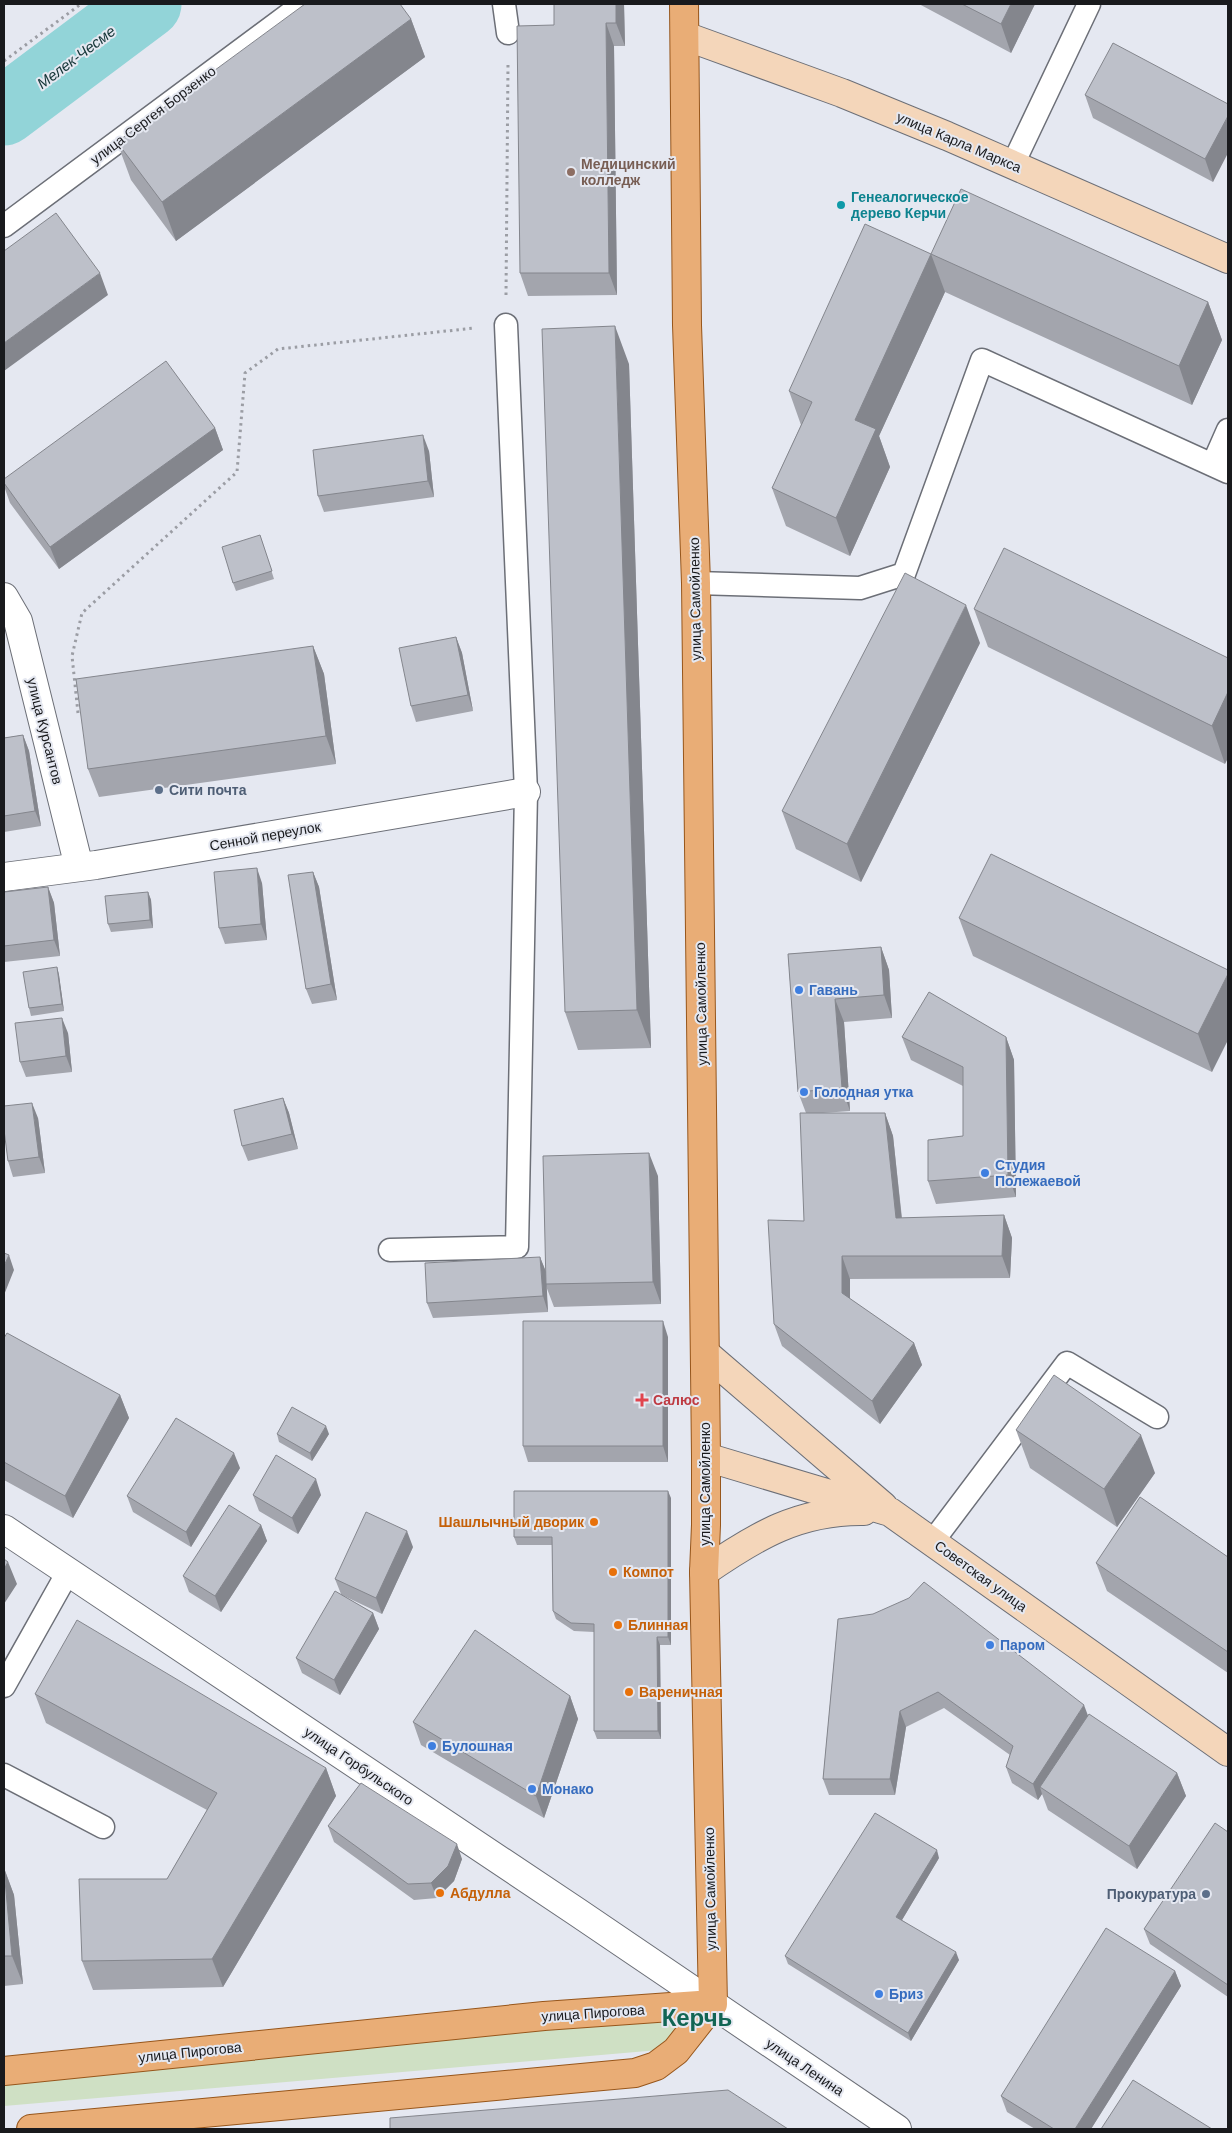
<svg xmlns="http://www.w3.org/2000/svg" width="1232" height="2133" viewBox="0 0 1232 2133" font-family="Helvetica,sans-serif">
<style>
.green{fill:#cfe0c4}
.lines{fill:none;stroke-linecap:round;stroke-linejoin:round}
.river{stroke:#92d4d8;stroke-width:69}
.lane-casing{stroke:#6c6f77;stroke-width:25}
.street-casing{stroke:#6c6f77;stroke-width:30}
.secondary-casing{stroke:#6c6f77;stroke-width:30}
.primary-casing{stroke:#97561b;stroke-width:30}
.path{stroke:#9b9da4;stroke-width:3;stroke-dasharray:2.5 4;stroke-linecap:butt}
.lane{stroke:#fff;stroke-width:22}
.street{stroke:#fff;stroke-width:28}
.secondary{stroke:#f4d6ba;stroke-width:28}
.primary{stroke:#e9ad76;stroke-width:28}
.wall{fill:#a3a5ad}
.shaded-wall{fill:#84868d}
.building{fill:#bdc0c9;stroke:#84868d}
.education-dot{fill:#8d6e63;stroke:#e5e8f1;stroke-width:2}
.culture-dot{fill:#0f9aa8;stroke:#e5e8f1;stroke-width:2}
.service-dot{fill:#5c6f8a;stroke:#e5e8f1;stroke-width:2}
.shop-dot{fill:#3f7fe0;stroke:#e5e8f1;stroke-width:2}
.health-dot{fill:#e0444e;stroke:#e5e8f1;stroke-width:2}
.food-dot{fill:#e8710a;stroke:#e5e8f1;stroke-width:2}
.labels{text-anchor:middle;dominant-baseline:central;stroke-width:4;stroke-linejoin:round;paint-order:stroke}
.street-label{font-size:14px;fill:#191a1d;stroke:#e5e8f1}
.education-label{font-size:14px;font-weight:bold;fill:#785e54;stroke:#e5e8f1;text-anchor:start}
.culture-label{font-size:14px;font-weight:bold;fill:#0d838f;stroke:#e5e8f1;text-anchor:start}
.service-label{font-size:14px;font-weight:bold;fill:#4e5e75;stroke:#e5e8f1;text-anchor:start}
.shop-label{font-size:14px;font-weight:bold;fill:#366cbe;stroke:#e5e8f1;text-anchor:start}
.health-label{font-size:14px;font-weight:bold;fill:#be3a42;stroke:#e5e8f1;text-anchor:start}
.food-label{font-size:14px;font-weight:bold;fill:#c56008;stroke:#e5e8f1;text-anchor:start}
.water-label{font-size:15px;font-style:italic;fill:#133436;stroke:#e5e8f1}
.town-label{font-size:24px;font-weight:bold;fill:#116554;stroke:#e5e8f1}
</style>
<rect width="100%" height="100%" fill="#e5e8f1"/>
<path class="green" d="M666,2014L673,2021L677,2030L659,2050L4,2106V2063Z"/>
<g class="lines">
<path class="river" d="M4,111L147,4"/>
<defs>
<path id="lane" d="M504,4L508,33
M1013,164L1089,4
M4,226L303,4
M1213,464L1228,430
M696,583L860,588L904,574L982,360L1228,472
M390,1250L517,1247L526,792L506,325
M933,1541L1067,1363L1157,1417
M4,1686L68,1572
M4,1775L103,1827"/>
<path id="street" d="M4,597L18,621L79,867
M4,877L96,865L526,792
M4,1529L577,1912L897,2129"/>
<path id="secondary" d="M685,36L842,93L947,136L1228,259
M705,1353L883,1506
M706,1457L890,1512L1228,1752
M704,1572C756,1536 799,1510 864,1511"/>
<path id="primary" d="M684,4L687,325L696,583L706,1457V1525L704,1572L713,2004
M4,2071L544,2016L713,2004
M31,2129L635,2073L656,2066L676,2051L713,2004"/>
</defs>
<use href="#lane" class="lane-casing"/>
<use href="#street" class="street-casing"/>
<use href="#secondary" class="secondary-casing"/>
<use href="#primary" class="primary-casing"/>
<path class="path" d="M4,61L81,4
M506,295L508,64
M78,713L72,656L82,613L237,472L245,373L278,349L475,328"/>
<use href="#lane" class="lane"/>
<use href="#street" class="street"/>
<use href="#secondary" class="secondary"/>
<use href="#primary" class="primary"/>
</g>
<path class="wall" d="M554,4H624L625,46H614L617,295L528,296L520,273L554,25Z
M919,4H1035L1011,53Z
M411,19L425,57L176,241L131,180L117,142Z
M1085,95L1228,104L1213,182L1093,118Z
M931,254L1208,302L1222,340L1192,405L945,292L879,436L890,467L850,556L786,526L772,488L801,425L789,391Z
M629,364L651,1048L578,1050L565,1012Z
M215,428L223,450L59,569L10,503L4,486V483Z
M429,451L434,497L324,512L318,496Z
M260,535L274,579L236,591L233,583Z
M974,609L1228,658L1225,764L988,647Z
M456,637L462,653L473,711L416,722L411,706Z
M980,643L861,882L796,849L782,811Z
M313,646L324,674L336,764L99,797L88,769Z
M23,735L29,751L41,826L4,832V738Z
M313,872L319,887L337,1000L312,1004L306,989Z
M262,883L267,940L225,944L219,928Z
M48,887L54,903L60,956L4,962V892Z
M148,892L151,900L153,928L111,932L108,924Z
M959,918L1228,970L1212,1072L973,956Z
M881,947L889,970L892,1018L844,1022L850,1111L823,1113H885L893,1136L902,1218L1004,1215L1012,1238L1010,1278L850,1279V1299L914,1343L922,1365L880,1424L782,1346L774,1324L804,1221L806,1113L798,1092L788,954Z
M57,967L59,975L64,1011L31,1016L29,1008Z
M68,1033L72,1072L26,1077L20,1062Z
M902,1037H1006L1014,1060L1016,1197L936,1204L928,1181L963,1136V1086L911,1060Z
M283,1098L289,1113L298,1149L248,1161L242,1146Z
M38,1118L45,1173L13,1177L8,1161Z
M658,1176L661,1304L554,1307L546,1286L548,1312L433,1318L427,1303L540,1257L546,1272Z
M668,1337V1462H528L523,1446Z
M4,1338L120,1395L129,1418L73,1518L4,1480Z
M1016,1430L1155,1473L1117,1527L1030,1468Z
M277,1434H329L312,1461L279,1442Z
M240,1468L191,1547L133,1512L127,1496Z
M253,1495H321L298,1534L259,1511Z
M671,1498V1645H660L661,1739H597L594,1731V1632L574,1631L556,1619L553,1611L552,1545H517L514,1537Z
M261,1525L267,1541L221,1612L189,1592L183,1576Z
M413,1547L382,1614L342,1595L373,1613L379,1629L340,1695L302,1673L296,1658L341,1594L335,1579Z
M1228,1557V1673L1107,1591L1096,1563Z
M838,1619L1088,1716L1177,1773L1186,1796L1137,1869L1048,1810L1042,1794L1038,1800L1012,1783L1006,1767L1010,1755L944,1708L906,1727L895,1795H829L823,1779Z
M35,1694L326,1768L336,1796L223,1987L93,1990L82,1961L167,1879L207,1810L46,1723Z
M570,1696L578,1719L544,1818L421,1745L413,1722Z
M328,1826L462,1859L454,1881L437,1898L414,1900L334,1842Z
M1228,1832V1997L1150,1944L1144,1929Z
M939,1858L902,1920L959,1960L911,2041L788,1964L785,1956Z
M4,1868L14,1895L23,1984L4,1986Z
M1175,1971L1181,1986L1091,2129H1035L1007,2112L1001,2096Z"/>
<path class="shaded-wall" d="M616,4H624L625,46L616,23Z
M1011,4H1035L1011,53L1001,24Z
M411,19L425,57L176,241L162,202Z
M606,23L614,46L617,295L609,273Z
M1228,116V153L1213,182L1205,159Z
M931,254L945,292L879,436L890,467L850,556L836,518L855,420Z
M100,273L108,295L4,371V343Z
M1208,302L1222,340L1192,405L1179,366Z
M615,326L629,364L651,1048L637,1010Z
M215,428L223,450L59,569L50,547Z
M423,435L429,451L434,497L428,481Z
M966,605L980,643L861,882L847,844Z
M456,637L462,653L473,711L468,695Z
M313,646L324,674L336,764L326,736Z
M1228,692V758L1225,764L1212,726Z
M23,735L29,751L41,826L35,811Z
M257,868L262,883L267,940L261,924Z
M313,872L319,887L337,1000L331,984Z
M48,887L54,903L60,956L54,940Z
M148,892L151,900L153,928L150,920Z
M881,947L889,970L892,1018L884,995Z
M57,967L59,975L64,1011L62,1004Z
M1228,974V1040L1212,1072L1198,1034Z
M835,999L844,1022L850,1111L842,1088Z
M62,1018L68,1033L72,1072L66,1056Z
M1006,1037L1014,1060L1016,1197L1008,1175Z
M283,1098L289,1113L298,1149L292,1134Z
M32,1103L38,1118L45,1173L39,1157Z
M885,1113L893,1136L904,1241L896,1218Z
M649,1153L658,1176L661,1304L653,1282Z
M1004,1215L1012,1238L1010,1278L1002,1256Z
M9,1255L14,1270L4,1295V1266Z
M842,1256L850,1279V1316L842,1293Z
M540,1257L546,1272L548,1312L543,1296Z
M663,1321L668,1337V1462L663,1446Z
M914,1343L922,1365L880,1424L872,1401Z
M120,1395L129,1418L73,1518L65,1496Z
M326,1426L329,1434L312,1461L310,1453Z
M1141,1435L1155,1473L1117,1527L1104,1489Z
M234,1453L240,1468L191,1547L186,1532Z
M316,1479L321,1495L298,1534L292,1518Z
M668,1491L671,1498V1645L668,1637Z
M261,1525L267,1541L221,1612L215,1596Z
M407,1531L413,1547L382,1614L376,1598Z
M8,1562L17,1584L4,1604V1569Z
M373,1613L379,1629L340,1695L334,1680Z
M657,1637L660,1645L661,1739L658,1731Z
M570,1696L578,1719L544,1818L536,1796Z
M1084,1705L1090,1721L1040,1787L1042,1794L1038,1800L1033,1784Z
M900,1711L906,1727L895,1795L890,1779Z
M326,1768L336,1796L223,1987L212,1959Z
M1177,1773L1186,1796L1137,1869L1129,1846Z
M457,1844L462,1859L454,1881L437,1898L431,1883Z
M937,1850L939,1858L899,1925L896,1917Z
M4,1868L14,1895L23,1984L12,1956Z
M956,1952L959,1960L911,2041L908,2033Z
M1175,1971L1181,1986L1091,2129H1075Z"/>
<path class="building" d="M305,4H400L411,19L162,202L117,142Z
M554,4H616V23H606L609,273H520L517,26L554,25Z
M962,4H1011L1001,24Z
M1113,43L1228,104V116L1205,159L1085,95Z
M961,189L1208,302L1179,366L931,254Z
M56,213L100,273L4,343V251Z
M865,224L931,254L855,420L876,429L836,518L772,488L812,402L789,391Z
M615,326L637,1010L565,1012L542,329Z
M166,361L215,428L50,547L4,483V479Z
M423,435L428,481L318,496L313,450Z
M260,535L272,571L233,583L222,547Z
M1004,548L1228,658V692L1212,726L974,609Z
M905,573L966,605L847,844L782,811Z
M456,637L468,695L411,706L399,648Z
M313,646L326,736L88,769L76,679Z
M23,735L35,811L4,816V738Z
M991,854L1228,970V974L1198,1034L959,918Z
M257,868L261,924L219,928L214,872Z
M313,872L331,984L306,989L288,875Z
M48,887L54,940L4,946V892Z
M148,892L150,920L108,924L105,896Z
M881,947L884,995L835,999L842,1088L798,1092L788,954Z
M57,967L62,1004L29,1008L23,972Z
M929,992L1006,1037L1008,1175L928,1181V1140L963,1136V1067L902,1037Z
M62,1018L66,1056L20,1062L15,1023Z
M283,1098L292,1134L242,1146L234,1110Z
M32,1103L39,1157L8,1161L4,1130V1106Z
M800,1113H885L896,1218L1004,1215L1002,1256H842V1293L914,1343L872,1401L774,1324L768,1220L804,1221Z
M649,1153L653,1282L546,1284L543,1156Z
M4,1253L9,1255L4,1266Z
M540,1257L543,1296L427,1303L425,1263Z
M523,1321H663V1446H523Z
M7,1333L120,1395L65,1496L4,1462V1338Z
M1054,1375L1141,1435L1104,1489L1016,1430Z
M292,1407L326,1426L310,1453L277,1434Z
M176,1418L234,1453L186,1532L127,1496Z
M276,1455L316,1479L292,1518L253,1495Z
M514,1491H668V1637H657L658,1731H594V1624L571,1623L553,1611L552,1537H514Z
M1140,1497L1228,1557V1652L1096,1563Z
M229,1505L261,1525L215,1596L183,1576Z
M366,1512L407,1531L376,1598L335,1579Z
M4,1559L8,1562L4,1569Z
M924,1582L1084,1705L1033,1784L1006,1767L1013,1746L938,1692L900,1711L890,1779H823L838,1619L873,1614L909,1598Z
M335,1591L373,1613L334,1680L296,1658Z
M77,1620L326,1768L212,1959L82,1961L79,1879H167L217,1793L35,1694Z
M475,1630L570,1696L536,1796L413,1722Z
M1089,1714L1177,1773L1129,1846L1040,1787Z
M361,1783L457,1844L448,1866L431,1883L408,1884L328,1826Z
M875,1813L937,1850L896,1917L956,1952L908,2033L785,1956Z
M1215,1823L1228,1832V1985L1144,1929Z
M4,1870L12,1956H4Z
M1106,1928L1175,1971L1075,2129H1054L1001,2096Z
M1133,2080L1212,2129H1101Z
M728,2090L788,2129H390V2118Z"/>
<circle class="education-dot" cx="571" cy="172" r="5"/>
<circle class="culture-dot" cx="841" cy="205" r="5"/>
<g class="service-dot">
<circle cx="159" cy="790" r="5"/>
<circle cx="1206" cy="1894" r="5"/>
</g>
<g class="shop-dot">
<circle cx="799" cy="990" r="5"/>
<circle cx="804" cy="1092" r="5"/>
<circle cx="985" cy="1173" r="5"/>
<circle cx="990" cy="1645" r="5"/>
<circle cx="432" cy="1746" r="5"/>
<circle cx="532" cy="1789" r="5"/>
<circle cx="879" cy="1994" r="5"/>
</g>
<path class="health-dot" d="M639.5 1392.5h5v5h5v5h-5v5h-5v-5h-5v-5h5z"/>
<g class="food-dot">
<circle cx="594" cy="1522" r="5"/>
<circle cx="613" cy="1572" r="5"/>
<circle cx="618" cy="1625" r="5"/>
<circle cx="629" cy="1692" r="5"/>
<circle cx="440" cy="1893" r="5"/>
</g>
<g class="labels">
<g class="street-label">
<text transform="translate(153 115) rotate(-37)">улица Сергея Борзенко</text>
<text transform="translate(959 142) rotate(23)">улица Карла Маркса</text>
<text transform="translate(695 599) rotate(-91)">улица Самойленко</text>
<text transform="translate(45 731) rotate(76)">улица Курсантов</text>
<text transform="translate(265 836) rotate(-10)">Сенной переулок</text>
<text transform="translate(701 1004) rotate(-91)">улица Самойленко</text>
<text transform="translate(705 1484) rotate(-90)">улица Самойленко</text>
<text transform="translate(981 1576) rotate(36)">Советская улица</text>
<text transform="translate(359 1766) rotate(34)">улица Горбульского</text>
<text transform="translate(710 1889) rotate(-91)">улица Самойленко</text>
<text transform="translate(593 2013) rotate(-4)">улица Пирогова</text>
<text transform="translate(190 2052) rotate(-6)">улица Пирогова</text>
<text transform="translate(805 2067) rotate(34)">улица Ленина</text>
</g>
<g class="education-label">
<text x="581" y="164">Медицинский<tspan x="581" dy="16">колледж</tspan></text>
</g>
<g class="culture-label">
<text x="851" y="197">Генеалогическое<tspan x="851" dy="16">дерево Керчи</tspan></text>
</g>
<g class="service-label">
<text x="169" y="790">Сити почта</text>
<text x="1196" y="1894" text-anchor="end">Прокуратура</text>
</g>
<g class="shop-label">
<text x="809" y="990">Гавань</text>
<text x="814" y="1092">Голодная утка</text>
<text x="995" y="1165">Студия<tspan x="995" dy="16">Полежаевой</tspan></text>
<text x="1000" y="1645">Паром</text>
<text x="442" y="1746">Булошная</text>
<text x="542" y="1789">Монако</text>
<text x="889" y="1994">Бриз</text>
</g>
<g class="health-label">
<text x="653" y="1400">Салюс</text>
</g>
<g class="food-label">
<text x="584" y="1522" text-anchor="end">Шашлычный дворик</text>
<text x="623" y="1572">Компот</text>
<text x="628" y="1625">Блинная</text>
<text x="639" y="1692">Вареничная</text>
<text x="450" y="1893">Абдулла</text>
</g>
<g class="water-label">
<text transform="translate(76 57) rotate(-37)">Мелек-Чесме</text>
</g>
<g class="town-label">
<text x="697" y="2017">Керчь</text>
</g>
</g>
<rect width="1232" height="2133" fill="none" stroke="#191a1d" stroke-width="10"/>
</svg>
